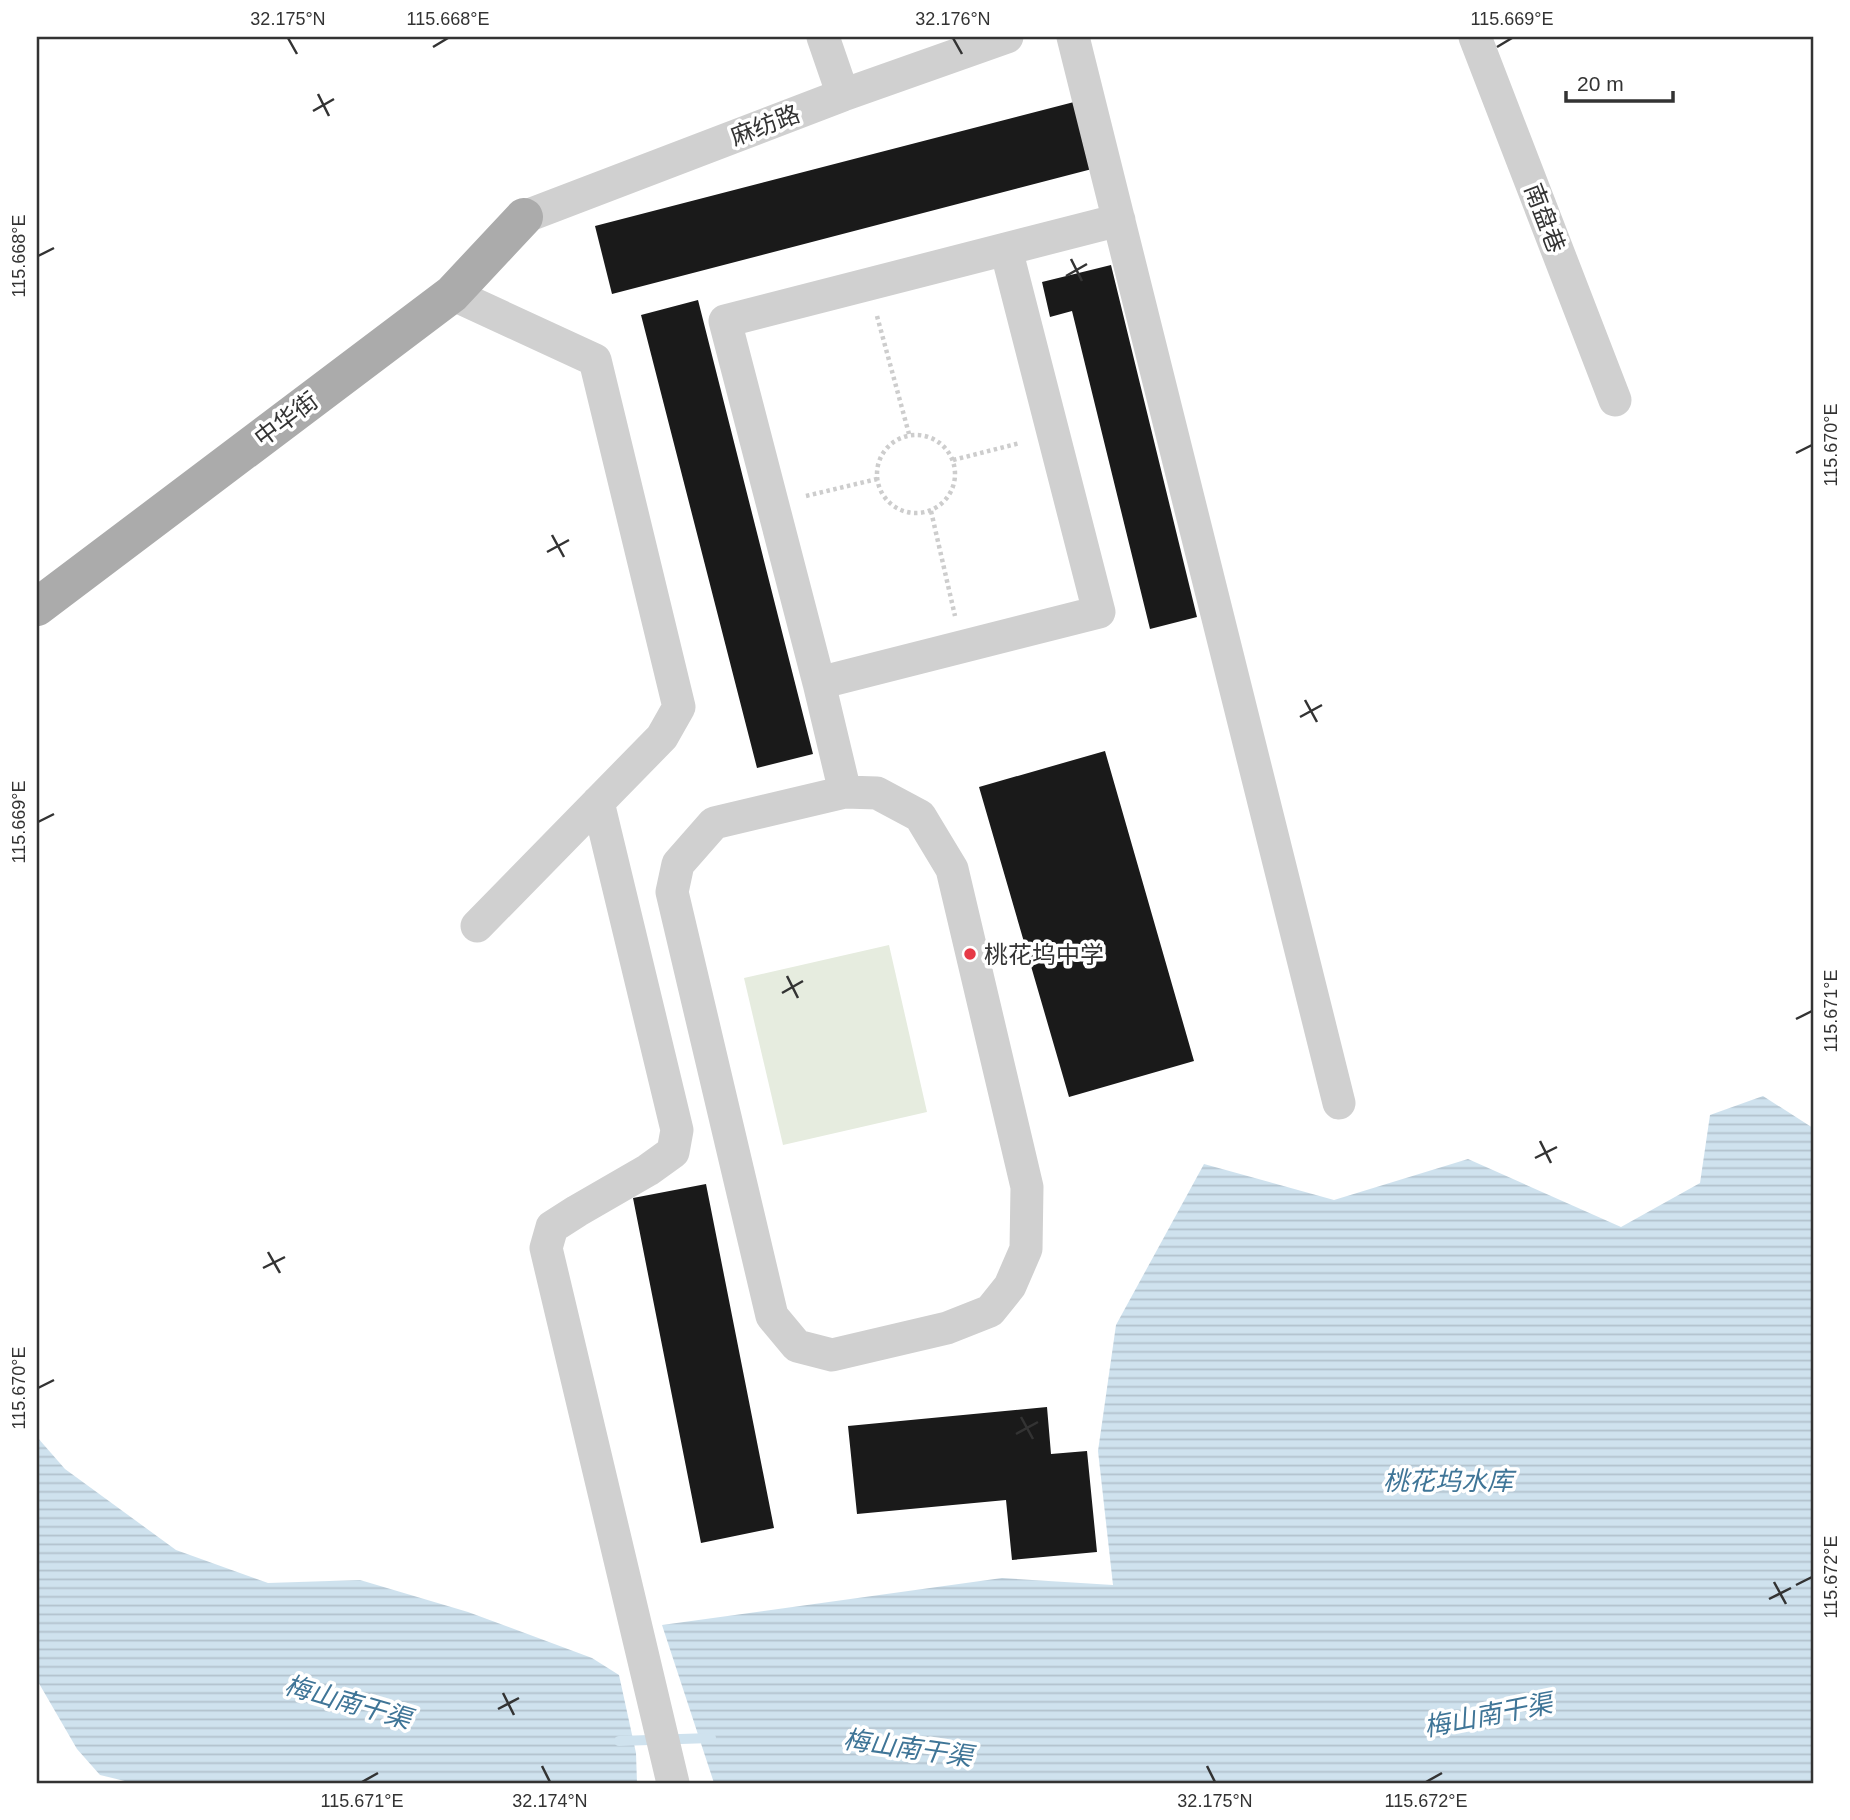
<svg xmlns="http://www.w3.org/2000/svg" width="1850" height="1820" viewBox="0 0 1850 1820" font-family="Arial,'Noto Sans SC',sans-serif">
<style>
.grass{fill:#e6ecdf}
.water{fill:url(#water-rules)}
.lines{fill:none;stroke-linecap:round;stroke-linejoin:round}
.stream{stroke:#cfe2ee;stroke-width:10}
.building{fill:#1a1a1a}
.path{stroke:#cdcdcd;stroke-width:4.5;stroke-dasharray:3.5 3.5;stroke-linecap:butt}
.minor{stroke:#d0d0d0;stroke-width:33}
.major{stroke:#ababab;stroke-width:38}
.ticks{fill:none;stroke:#333;stroke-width:2.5}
.poi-dot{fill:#e63946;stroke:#fff;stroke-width:2.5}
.labels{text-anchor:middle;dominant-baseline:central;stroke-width:7;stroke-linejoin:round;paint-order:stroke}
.street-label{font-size:24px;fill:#333;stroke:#fff}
.poi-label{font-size:24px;fill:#333;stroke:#fff;text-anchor:start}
.water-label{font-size:26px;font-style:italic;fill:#3f7597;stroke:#fff}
.neatline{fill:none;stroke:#333;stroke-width:2.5}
.ticks-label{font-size:18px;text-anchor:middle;fill:#333}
</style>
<defs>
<pattern id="water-rules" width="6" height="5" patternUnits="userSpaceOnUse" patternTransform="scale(1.75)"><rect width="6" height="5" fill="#cfe2ee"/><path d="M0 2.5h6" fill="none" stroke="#b2c2cd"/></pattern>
</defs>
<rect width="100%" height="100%" fill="#fff"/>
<path class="grass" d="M889,945L927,1112L783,1145L744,978Z"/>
<path class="water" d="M1763,1096L1813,1128V1783H714L662,1625L1002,1578L1113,1585L1098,1451L1116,1325L1204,1164L1334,1200L1468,1159L1621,1227L1700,1183L1710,1115Z
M37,1437L65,1469L176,1550L268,1583L360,1580L468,1612L592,1658L619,1675L636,1753L637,1783H133L100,1775L77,1749L37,1680Z"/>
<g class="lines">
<path class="stream" d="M619,1741L711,1738"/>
</g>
<path class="building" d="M1074,102L1092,169L612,294L595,226Z
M1111,265L1197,617L1150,629L1072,311L1050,317L1042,282Z
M698,300L813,754L757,768L641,315Z
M1105,751L1194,1061L1069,1097L979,787Z
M706,1184L774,1528L701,1543L633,1198Z
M1047,1407L1051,1454L1087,1451L1097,1552L1012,1560L1006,1500L857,1514L848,1426Z"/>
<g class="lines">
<path class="path" d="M877,316L909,434
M877 474a39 39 0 1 1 78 0a39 39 0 1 1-78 0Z
M953,460L1020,443
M806,496L877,479
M931,511L955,616"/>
<path class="minor" d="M823,37L843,95
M1073,37L1339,1103
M1475,37L1615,400
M524,217L843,95L1007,37
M1006,249L1099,612L819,683L725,321L1119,220
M452,294L595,360L679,707L662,737L477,926
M819,683L845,792
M845,792L877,793L920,816L952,869L1027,1187L1026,1249L1010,1286L990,1311L947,1328L832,1355L797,1346L772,1316L672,892L678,864L714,823Z
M598,802L677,1130L673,1152L648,1170L577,1211L552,1227L546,1248L673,1783"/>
<path class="major" d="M37,607L452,294L524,217"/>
</g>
<path class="ticks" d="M288,38L297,54M953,38L962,54M433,47L448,38M1497,47L1512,38M318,94L329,116M313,111L334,99M38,256L54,248M1071,259L1082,281M1066,276L1087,264M1796,453L1812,445M552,535L564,557M547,552L569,540M1305,700L1317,722M1300,717L1322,705M38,822L54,814M787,976L798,998M782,993L803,981M1796,1019L1812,1011M1540,1141L1551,1163M1535,1158L1557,1147M268,1252L280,1273M263,1268L285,1257M38,1388L54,1380M1021,1417L1033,1439M1016,1434L1038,1422M1774,1582L1786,1604M1796,1585L1812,1577M1769,1599L1791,1588M503,1693L514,1715M498,1709L519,1698M542,1766L550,1782M1207,1766L1215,1782M362,1782L378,1773M1426,1782L1442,1773"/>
<circle class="poi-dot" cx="970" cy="954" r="7"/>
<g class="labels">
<g class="street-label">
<text transform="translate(765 125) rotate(-21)">麻纺路</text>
<text transform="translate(1545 218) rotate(69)">南盘巷</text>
<text transform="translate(286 419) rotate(-37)">中华街</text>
</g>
<g class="poi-label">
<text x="984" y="954">桃花坞中学</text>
</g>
<g class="water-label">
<text x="1448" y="1481">桃花坞水库</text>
<text transform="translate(348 1702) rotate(16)">梅山南干渠</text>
<text transform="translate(1488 1715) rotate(-11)">梅山南干渠</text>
<text transform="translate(908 1748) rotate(8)">梅山南干渠</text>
</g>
</g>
<rect width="1850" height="1820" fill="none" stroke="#ffffff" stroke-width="77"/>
<path d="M1566 91v10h107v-10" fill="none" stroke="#333333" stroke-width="3.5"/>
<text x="1577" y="91" font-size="21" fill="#333333" stroke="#ffffff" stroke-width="5" paint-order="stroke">20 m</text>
<rect x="38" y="38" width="1774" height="1744" class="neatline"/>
<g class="ticks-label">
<text x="288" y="25">32.175°N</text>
<text x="448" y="25">115.668°E</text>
<text x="953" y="25">32.176°N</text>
<text x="1512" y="25">115.669°E</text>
<text transform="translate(19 256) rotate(-90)" y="6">115.668°E</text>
<text transform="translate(1831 445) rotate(-90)" y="6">115.670°E</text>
<text transform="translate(19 822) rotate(-90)" y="6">115.669°E</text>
<text transform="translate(1831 1011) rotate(-90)" y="6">115.671°E</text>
<text transform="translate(19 1388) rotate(-90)" y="6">115.670°E</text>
<text transform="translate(1831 1577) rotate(-90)" y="6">115.672°E</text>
<text x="362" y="1807">115.671°E</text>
<text x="550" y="1807">32.174°N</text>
<text x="1215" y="1807">32.175°N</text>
<text x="1426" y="1807">115.672°E</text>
</g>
</svg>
